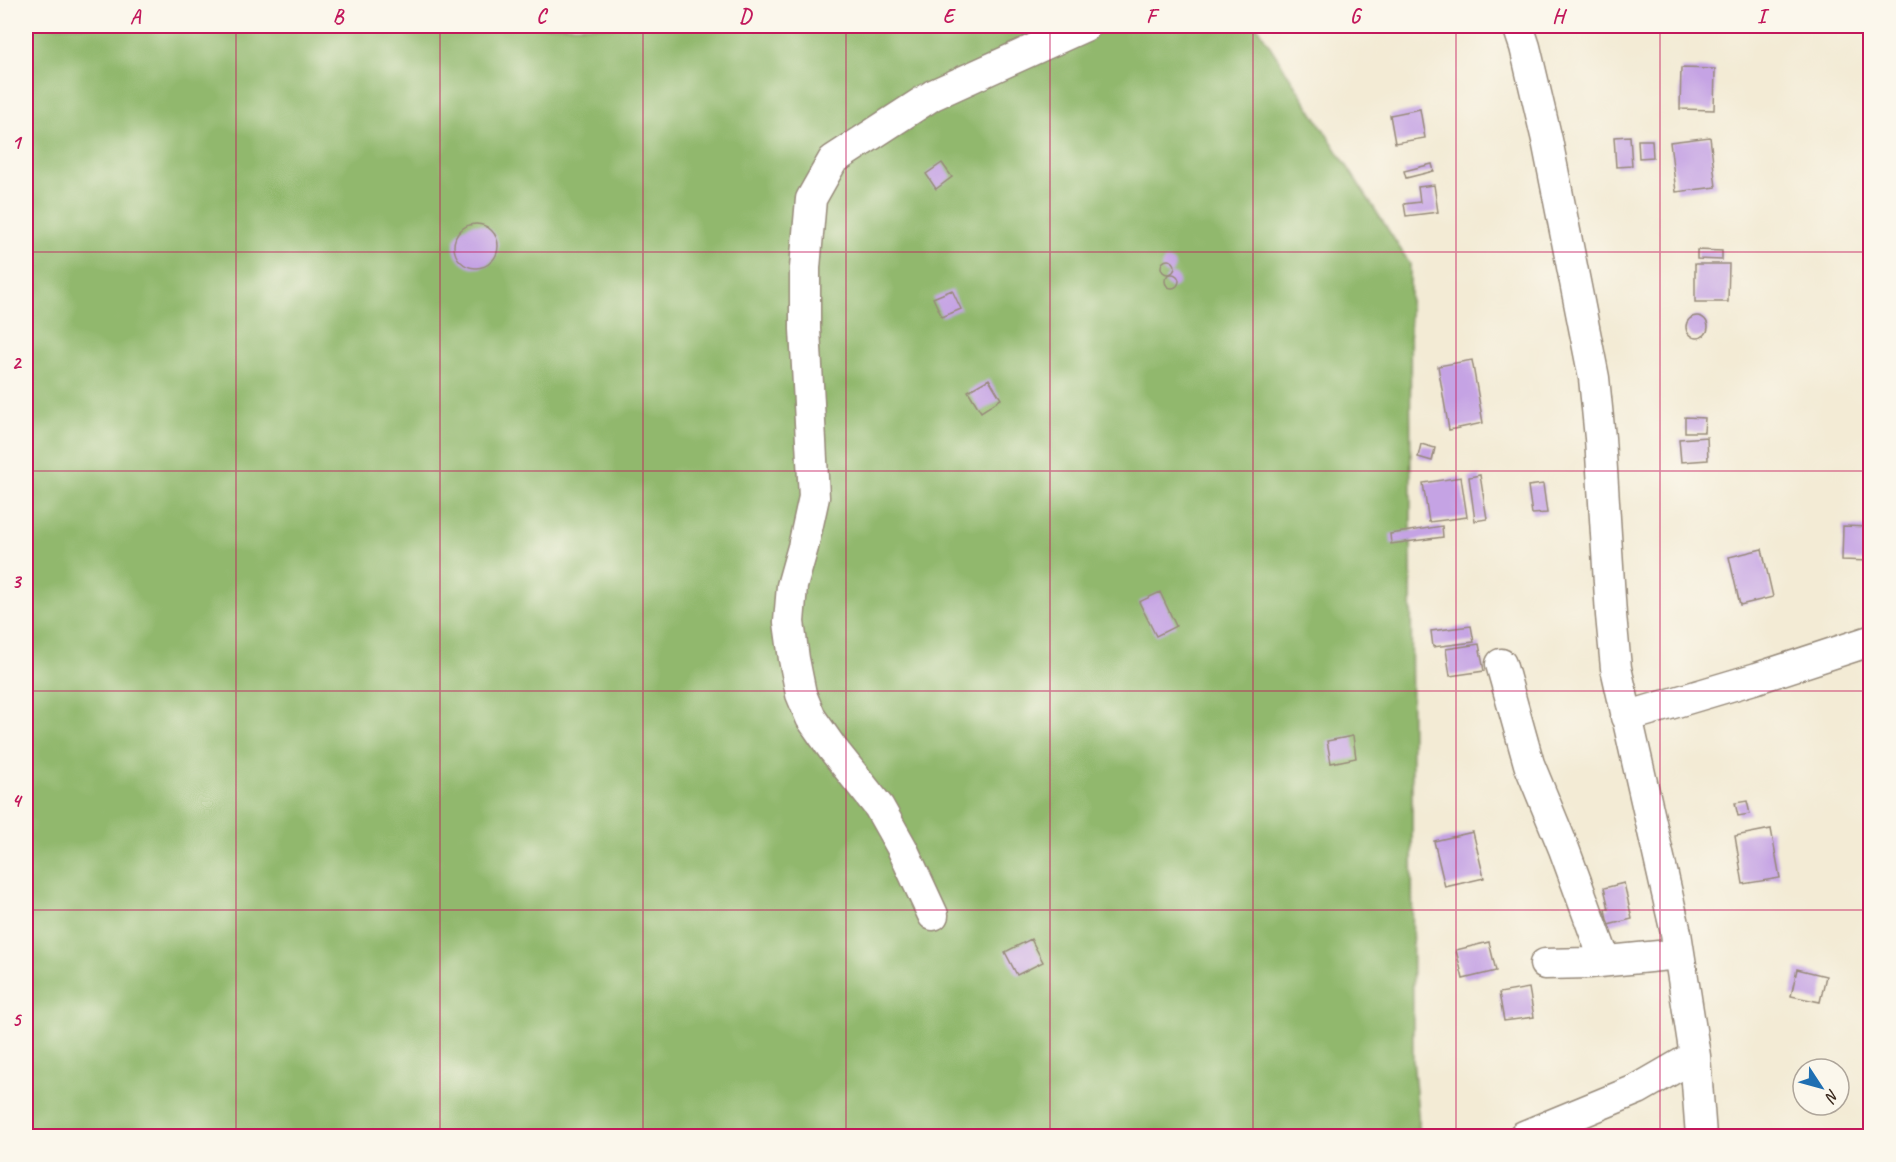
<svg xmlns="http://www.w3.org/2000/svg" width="1896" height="1162" viewBox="0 0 1896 1162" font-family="Caveat,sans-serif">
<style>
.forest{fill:#91b86d;stroke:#667146;stroke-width:1.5}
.building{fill:#c5a3e4}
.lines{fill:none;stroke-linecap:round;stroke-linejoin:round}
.street-casing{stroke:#978a7a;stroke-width:33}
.street{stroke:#fff;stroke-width:30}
.grid{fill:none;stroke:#c2185b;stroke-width:1.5;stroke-opacity:0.55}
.neatline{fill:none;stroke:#c2185b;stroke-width:2}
.grid-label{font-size:20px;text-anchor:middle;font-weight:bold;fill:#c2185b}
</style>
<rect width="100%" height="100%" fill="#fbf7ec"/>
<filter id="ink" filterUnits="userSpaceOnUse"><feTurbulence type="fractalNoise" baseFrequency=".0167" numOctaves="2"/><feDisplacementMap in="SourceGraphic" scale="12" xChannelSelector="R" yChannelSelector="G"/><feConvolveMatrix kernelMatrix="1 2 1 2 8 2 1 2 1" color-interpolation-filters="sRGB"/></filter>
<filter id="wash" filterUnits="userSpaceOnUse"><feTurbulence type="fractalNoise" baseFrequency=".008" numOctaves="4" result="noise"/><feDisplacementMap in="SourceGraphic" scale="24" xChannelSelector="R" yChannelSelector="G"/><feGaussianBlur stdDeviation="1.35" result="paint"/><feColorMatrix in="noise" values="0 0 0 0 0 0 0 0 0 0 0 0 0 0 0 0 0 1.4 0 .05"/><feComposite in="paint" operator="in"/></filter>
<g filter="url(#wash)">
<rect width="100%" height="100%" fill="#f3ebd5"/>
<path class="forest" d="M26,26H1257L1410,264L1413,1060L1420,1136H26Z"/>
<g id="blocks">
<path class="building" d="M1681,68L1715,69L1714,110L1680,109Z
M1420,109L1425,138L1395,143L1390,115Z
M1630,136L1632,166L1616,167L1614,137Z
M1710,137L1716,187L1676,192L1670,142Z
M1638,140H1652L1653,157L1639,158Z
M942,163L952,177L936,189L926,174Z
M1432,164L1434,171L1406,178L1404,171Z
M1434,185L1438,212L1406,216L1404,204L1420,202L1418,187Z
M454 246a22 22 0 1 1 44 0a22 22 0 1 1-44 0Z
M1697,250L1722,251V260L1697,259Z
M1161 267a7 7 0 1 1 14 0a7 7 0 1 1-14 0Z
M1695,264H1729L1728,302H1695Z
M1165 281a7 7 0 1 1 14 0a7 7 0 1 1-14 0Z
M952,290L961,309L942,317L933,298Z
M1686 327a11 11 0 1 1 22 0a11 11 0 1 1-22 0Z
M1472,360L1483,423L1449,430L1438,366Z
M989,379L1001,399L981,412L968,391Z
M1685,417L1705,418L1704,432H1685Z
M1707,437L1708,460L1681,462L1679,439Z
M1421,444L1435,448L1432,461L1418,457Z
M1480,475L1487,519L1475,521L1469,477Z
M1461,477L1467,517L1429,522L1423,483Z
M1543,484L1547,513L1532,514L1528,486Z
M1442,526L1443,537L1391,544L1390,534Z
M1843,526L1870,527V561L1842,560Z
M1762,549L1773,597L1740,605L1729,557Z
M1160,592L1176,626L1156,636L1139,602Z
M1471,626L1474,642L1433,647L1431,631Z
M1479,644L1484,671L1450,676L1446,649Z
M1353,736L1356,758L1331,763L1327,741Z
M1747,801L1750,814L1738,816L1735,803Z
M1771,829L1780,878L1743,884L1735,836Z
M1473,832L1484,878L1445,887L1434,841Z
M1624,883L1632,919L1608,925L1605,909H1609L1604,888Z
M1031,939L1043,962L1017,975L1005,952Z
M1489,942L1496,971L1463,979L1456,950Z
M1797,969L1826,976L1820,1002L1791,996Z
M1529,988L1534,1017L1504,1021L1499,993Z"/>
</g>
</g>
<g filter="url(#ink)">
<use href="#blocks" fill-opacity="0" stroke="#978a7a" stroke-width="1.5"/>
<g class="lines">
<defs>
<path id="street" d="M1518,26L1525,47L1547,140L1594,378L1600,438L1611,615L1616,668L1676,933L1695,1056L1701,1136
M1501,664L1529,764L1564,849L1605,961
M1626,717L1757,678L1870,641
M933,915L902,848L879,807L832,748L811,718L801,694L794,659L789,622L792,586L803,547L814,497L805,329V268L811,199L833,160L933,95L1085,26
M1545,964L1589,963L1679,954
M1524,1136L1638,1089L1695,1056"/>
</defs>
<use href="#street" class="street-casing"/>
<use href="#street" class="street"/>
</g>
</g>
<path class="grid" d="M236,26V1136M440,26V1136M643,26V1136M846,26V1136M1050,26V1136M1253,26V1136M1456,26V1136M1660,26V1136M26,252H1870M26,471H1870M26,691H1870M26,910H1870"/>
<rect width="1896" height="1162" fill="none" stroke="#fbf7ec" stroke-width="66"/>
<g transform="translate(1821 1087) rotate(126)"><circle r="28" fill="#fbf7ec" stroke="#aea59a" stroke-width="1.5"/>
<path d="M0-4.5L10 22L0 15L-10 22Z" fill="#1f6fb2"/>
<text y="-9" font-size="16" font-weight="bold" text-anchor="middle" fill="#3b2a1e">N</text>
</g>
<rect x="33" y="33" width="1830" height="1096" class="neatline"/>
<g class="grid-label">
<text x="135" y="23">A</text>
<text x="338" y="23">B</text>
<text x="541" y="23">C</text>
<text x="745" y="23">D</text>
<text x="948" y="23">E</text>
<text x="1151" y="23">F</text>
<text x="1355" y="23">G</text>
<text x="1558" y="23">H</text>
<text x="1761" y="23">I</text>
<text x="16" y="149">1</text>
<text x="16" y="369">2</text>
<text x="16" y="588">3</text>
<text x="16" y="807">4</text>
<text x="16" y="1026">5</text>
</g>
</svg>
